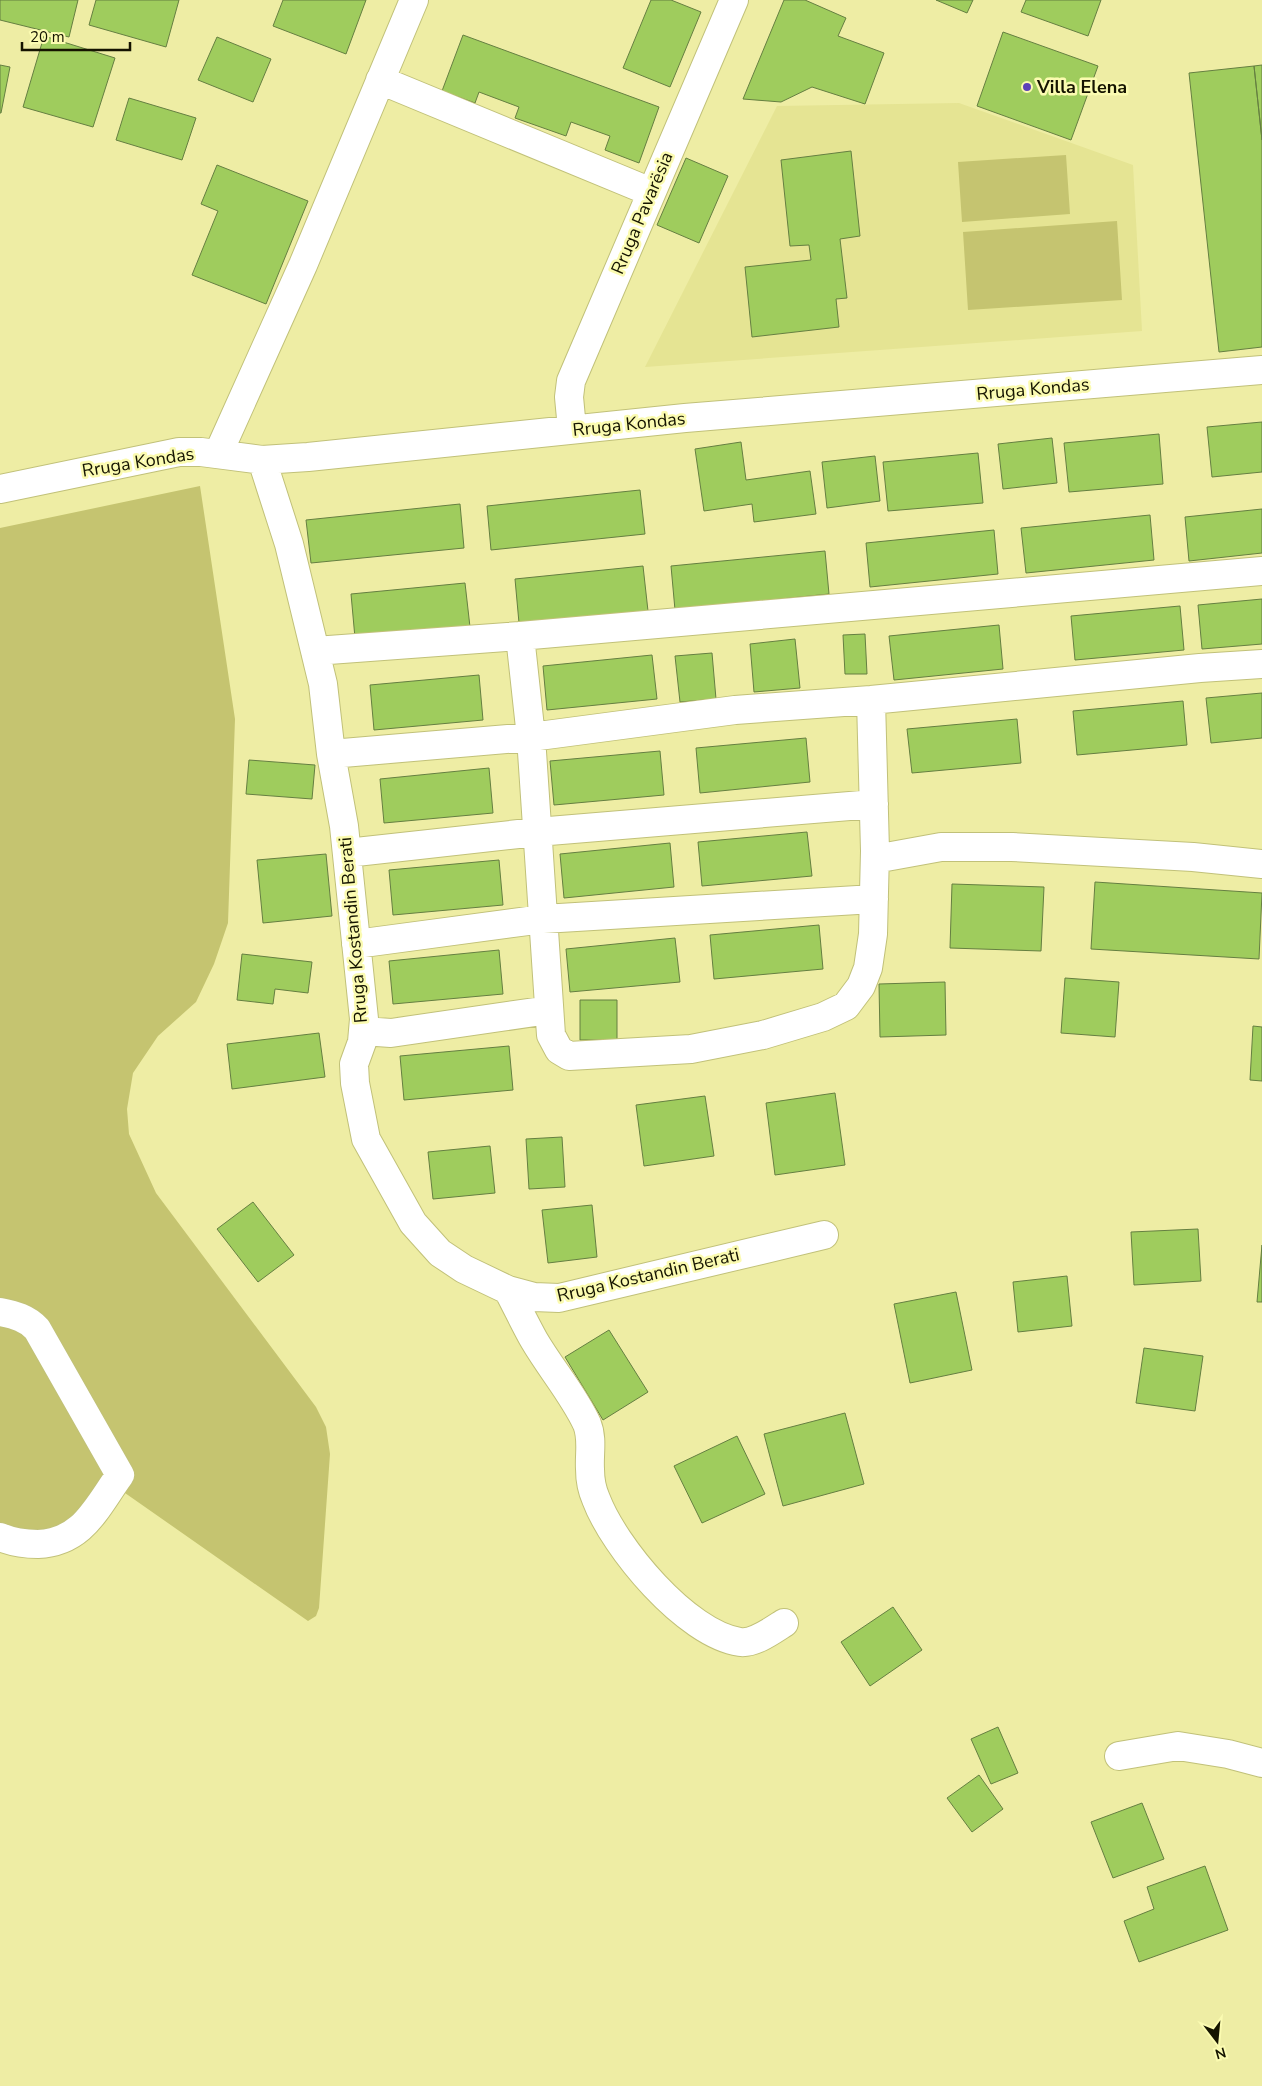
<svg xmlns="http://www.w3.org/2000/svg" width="1262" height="2086" viewBox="0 0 1262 2086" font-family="'Nunito Sans',sans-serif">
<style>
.built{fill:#e5e493}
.green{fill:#c5c470}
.building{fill:#9fcc5d;stroke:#657f41}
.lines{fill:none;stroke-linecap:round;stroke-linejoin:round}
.minor-casing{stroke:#c1c179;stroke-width:30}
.minor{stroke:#fff;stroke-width:28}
.poi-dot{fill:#5c41b9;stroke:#fbfbb1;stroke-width:2}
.labels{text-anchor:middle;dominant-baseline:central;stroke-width:5;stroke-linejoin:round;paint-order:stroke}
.poi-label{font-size:18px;font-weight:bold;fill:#151400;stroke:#fbfbb1;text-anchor:start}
.street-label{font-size:18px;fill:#151400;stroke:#fbfbb1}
</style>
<rect width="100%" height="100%" fill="#eeeda4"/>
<path class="built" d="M959,103L1133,165L1142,331L645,367L777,106Z"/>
<path class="green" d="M1066,155L1070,214L962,222L958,162Z
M1117,221L1122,300L968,310L963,232Z
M200,486L235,719L228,923L214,964L196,1002L158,1036L133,1073L127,1109L129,1134L156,1193L316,1407L326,1427L330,1454L319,1608L316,1616L308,1621L125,1493L106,1520L89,1534L0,1529V528Z"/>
<path class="building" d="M0,0H78L69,37L0,20Z
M96,0H179L166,47L89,25Z
M283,0H366L346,54L273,26Z
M651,0H671L701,12L670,87L623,68Z
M784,0H805L846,18L838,36L884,53L865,104L812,87L781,102L743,99Z
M936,0H973L967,13Z
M1026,0H1101L1088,36L1021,12Z
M1003,32L1098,66L1071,140L977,106Z
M463,35L659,107L639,163L605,150L610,136L571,122L566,136L515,118L519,107L479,92L475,103L442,91Z
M44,36L115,58L93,127L23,107Z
M217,37L271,59L253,102L198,80Z
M0,65L10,67L1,113H0Z
M1262,65V140L1254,66Z
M1254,66L1262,140V347L1219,352L1189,73Z
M129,98L196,118L182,160L116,140Z
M851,151L860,236L840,239L847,298L836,299L839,327L752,337L745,267L811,260L809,245L790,246L781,160Z
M686,158L728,176L699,243L657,225Z
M217,165L308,201L266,304L192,275L218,211L201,204Z
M1262,422V472L1212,477L1207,427Z
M1159,434L1163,484L1069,492L1064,443Z
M1052,438L1057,483L1003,489L998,444Z
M741,442L746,480L810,471L816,514L754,522L752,504L704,511L695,449Z
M978,453L983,503L888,511L883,462Z
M875,456L880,501L827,508L822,462Z
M640,490L645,534L491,550L487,506Z
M460,504L464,548L311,563L306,520Z
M1262,509V553L1189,561L1185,517Z
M1150,515L1154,560L1026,573L1021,528Z
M994,530L998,574L870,587L866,543Z
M825,551L829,594L675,610L671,566Z
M643,566L648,611L519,623L515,579Z
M465,583L470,627L355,638L351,594Z
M1262,599V644L1202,649L1198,605Z
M1180,606L1184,650L1075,660L1071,616Z
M999,625L1003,669L894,680L889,636Z
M865,634L867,674H845L843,635Z
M795,639L800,688L754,692L750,644Z
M712,653L716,699L680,702L675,656Z
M652,655L657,699L547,710L543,666Z
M479,675L483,720L374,730L370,685Z
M1262,693V738L1211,743L1206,698Z
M1183,701L1187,745L1077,755L1073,711Z
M1017,719L1021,763L912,773L907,729Z
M806,738L810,782L700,793L696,748Z
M660,751L664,795L554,805L550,761Z
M249,760L315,765L312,799L246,794Z
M489,768L493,813L384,823L380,779Z
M807,832L812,876L702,886L698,842Z
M670,843L674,887L564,898L560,854Z
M326,854L332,916L263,923L257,860Z
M499,860L503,905L393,915L389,870Z
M1095,882L1262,893L1259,959L1091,949Z
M952,884L1044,887L1041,951L950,948Z
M819,925L823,969L714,979L710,935Z
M675,938L680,982L570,992L566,949Z
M499,950L503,994L393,1004L389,961Z
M242,954L312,962L308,993L275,989L273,1004L237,1000Z
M1065,978L1119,982L1115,1037L1061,1033Z
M945,982L946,1035L880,1037L879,984Z
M580,1000H617V1040H580Z
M1253,1026L1262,1027V1081L1250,1080Z
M319,1033L325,1077L232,1089L227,1044Z
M509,1046L513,1090L404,1100L400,1056Z
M835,1093L845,1165L775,1175L766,1103Z
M705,1096L714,1156L644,1166L636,1105Z
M562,1137L565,1187L529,1189L526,1139Z
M490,1146L495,1193L433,1199L428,1152Z
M253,1202L294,1255L258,1282L217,1229Z
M592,1205L597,1257L548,1263L542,1210Z
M1198,1229L1201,1281L1134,1285L1131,1232Z
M1262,1245V1302H1257Z
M1067,1276L1072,1326L1018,1332L1013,1282Z
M956,1292L972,1370L910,1383L894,1304Z
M609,1330L648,1392L603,1420L565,1357Z
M1144,1348L1203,1356L1195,1411L1136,1403Z
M845,1413L864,1484L783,1506L764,1434Z
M737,1436L765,1494L702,1523L674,1466Z
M893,1607L922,1650L870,1686L841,1642Z
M998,1727L1018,1773L991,1784L971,1739Z
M979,1775L1003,1809L972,1832L947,1798Z
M1142,1803L1164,1859L1113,1878L1091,1822Z
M1205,1866L1228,1930L1139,1962L1124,1921L1154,1909L1147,1887Z"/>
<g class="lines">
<defs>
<path id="minor" d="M380,80L651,192
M572,429L569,397L571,381L734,0
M218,454L303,265L414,0
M262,460L289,544L323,684L331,754L344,826L364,1019L362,1042L354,1064L355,1083L366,1139L413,1223L440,1253L464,1269L508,1290L534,1297L559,1298L824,1235
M0,489L179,452H201L262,460L308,457L685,418L1262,370
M520,636L531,737L551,1035L559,1050L569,1056L691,1049L763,1035L823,1017L846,1006L861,986L868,968L873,934L875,851L871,700
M315,651L520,636L1262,571
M331,754L531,737L735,710L871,700L1200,668L1262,664
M347,853L537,832L874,804
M875,859L941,847H1012L1193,857L1262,864
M356,944L543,919L874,899
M363,1031L391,1033L549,1010
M508,1290C517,1307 525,1324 534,1340C551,1369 573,1394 587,1424C593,1439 589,1454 590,1469C590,1478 592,1490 596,1499C614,1547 686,1634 740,1642C754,1644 773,1630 784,1623
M0,1312C15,1315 27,1318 37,1329L120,1475C96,1508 83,1542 38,1544C24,1544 12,1542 0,1537
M1119,1756L1178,1746L1228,1754L1262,1763"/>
</defs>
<use href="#minor" class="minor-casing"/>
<use href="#minor" class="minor"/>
</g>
<circle class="poi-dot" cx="1027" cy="87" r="5"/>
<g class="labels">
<g class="poi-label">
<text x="1037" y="87">Villa Elena</text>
</g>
<g class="street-label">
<text transform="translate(642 213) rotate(-67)">Rruga Pavarësia</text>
<text transform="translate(1033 389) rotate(-5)">Rruga Kondas</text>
<text transform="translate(629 424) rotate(-6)">Rruga Kondas</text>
<text transform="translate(138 462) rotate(-9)">Rruga Kondas</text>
<text transform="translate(353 930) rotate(-95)">Rruga Kostandin Berati</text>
<text transform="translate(648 1275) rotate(-13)">Rruga Kostandin Berati</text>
</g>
</g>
<g transform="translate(1217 2041) rotate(164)" stroke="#fbfbb1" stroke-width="4" paint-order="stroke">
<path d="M0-4L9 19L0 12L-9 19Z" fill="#151400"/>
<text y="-8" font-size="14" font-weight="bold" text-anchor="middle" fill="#151400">N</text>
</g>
<path d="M22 42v8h108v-8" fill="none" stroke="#151400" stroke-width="2.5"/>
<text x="30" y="42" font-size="15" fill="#151400" stroke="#fbfbb1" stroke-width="4" paint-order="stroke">20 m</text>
</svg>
